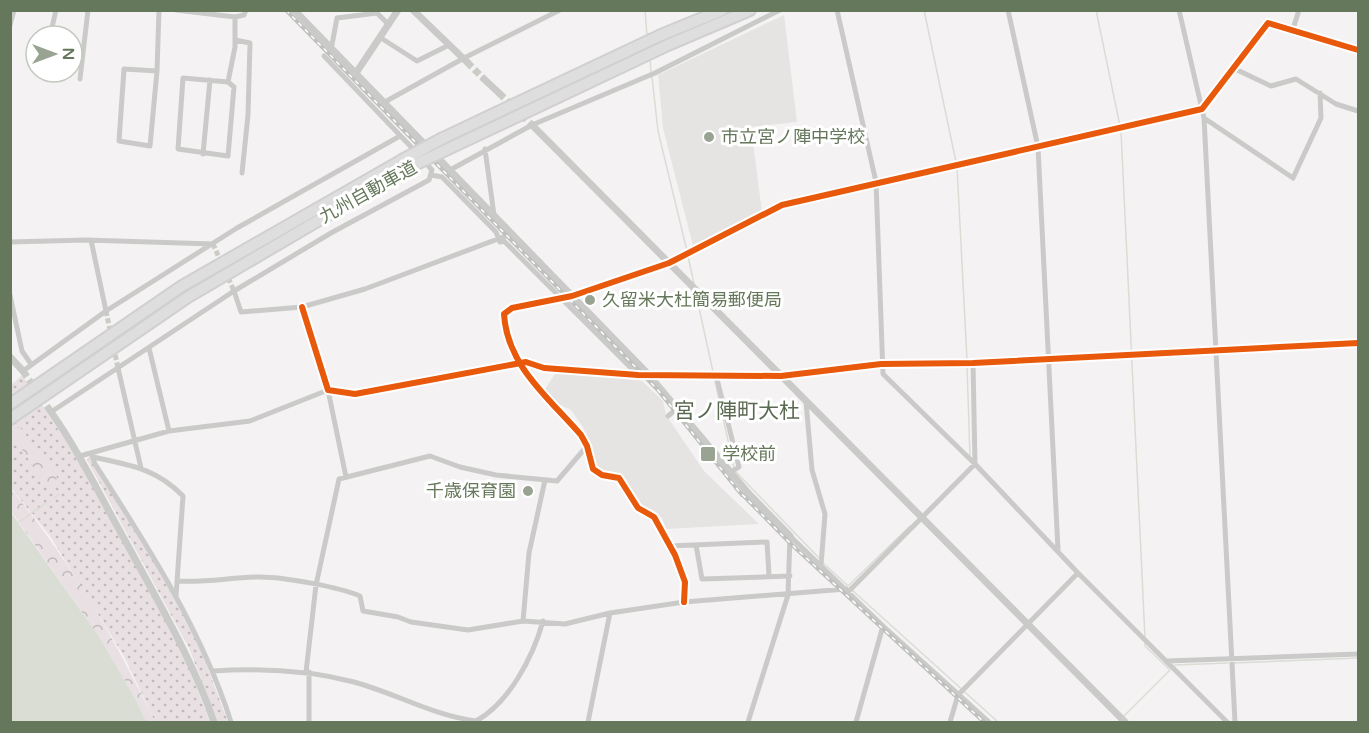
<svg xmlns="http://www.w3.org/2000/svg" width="1369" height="733" viewBox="0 0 1369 733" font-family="'Varela Round','Noto Sans JP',sans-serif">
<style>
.built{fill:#e5e4e3}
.grass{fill:url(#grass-dots)}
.forest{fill:url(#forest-crowns)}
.water{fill:#d9ddd4}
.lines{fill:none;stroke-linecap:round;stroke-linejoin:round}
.stream{stroke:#d9ddd4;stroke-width:1.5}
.minor-tunnel{stroke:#cacdc6;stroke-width:5;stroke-dasharray:5 2.5;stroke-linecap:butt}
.tertiary-tunnel{stroke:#cacdc6;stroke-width:7;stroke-dasharray:7 3.5;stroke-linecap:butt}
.motorway-casing{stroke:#d1d0d0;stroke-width:14}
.minor{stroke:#cacbc9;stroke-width:5}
.tertiary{stroke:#cacbc9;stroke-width:7}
.motorway{stroke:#dedede;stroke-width:10}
.rail-casing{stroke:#bfc1be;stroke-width:4}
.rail{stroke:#fff;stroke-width:1.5;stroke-dasharray:4.5;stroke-linecap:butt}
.motorway-bridge-casing{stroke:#d1d0d0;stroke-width:14;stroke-linecap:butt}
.motorway-bridge{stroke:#dedede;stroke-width:10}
.cycleway-casing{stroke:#fff;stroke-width:10}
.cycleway{stroke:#e8590c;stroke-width:6}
.poi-dot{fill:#98a391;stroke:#fff;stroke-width:2}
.labels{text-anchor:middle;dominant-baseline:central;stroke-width:6;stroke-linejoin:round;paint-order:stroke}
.poi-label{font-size:18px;fill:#66785b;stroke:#fff;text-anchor:start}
.street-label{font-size:18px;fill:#66785b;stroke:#fff}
.quarter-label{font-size:21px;fill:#5a6951;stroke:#fff}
</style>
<defs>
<pattern id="grass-dots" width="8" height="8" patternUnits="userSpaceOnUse" patternTransform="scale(1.5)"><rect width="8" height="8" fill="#e8e0e3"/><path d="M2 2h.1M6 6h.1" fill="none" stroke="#c0babb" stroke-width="1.8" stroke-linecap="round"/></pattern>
<pattern id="forest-crowns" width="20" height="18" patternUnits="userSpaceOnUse" patternTransform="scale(1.5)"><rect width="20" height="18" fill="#e8e0e3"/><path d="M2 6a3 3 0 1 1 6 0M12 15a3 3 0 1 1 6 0" fill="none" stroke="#c0babb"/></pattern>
</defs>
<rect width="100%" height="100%" fill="#f5f2f4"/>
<path class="built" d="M784,15L797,122L751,127L762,212L693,246L663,128L658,75Z
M557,371L642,381L663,401L666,415L704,471L759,524L666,529L662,518L653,510L640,506L621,474H609L595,467L583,427L571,410L552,401L545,389Z"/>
<path class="grass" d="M22,375L85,470L182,650L210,722H155L125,658L50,536L11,488L10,386Z
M90,456L155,563L199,645L228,722H218L189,648L87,460Z"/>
<path class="forest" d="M14,427H20L57,477L55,484L45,485L11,432Z
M10,488C70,560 115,639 155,722H146L136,700L98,635L11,511Z"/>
<path class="water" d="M10,511L98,635L136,700L146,722H11Z"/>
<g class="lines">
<path class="stream" d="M645,10L647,36
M924,10L956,162
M1096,10L1120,126
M650,59L651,72
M652,77L658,131L687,251
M1121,131L1145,638
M957,167L967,360
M688,256L694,284
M696,294L734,468
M967,365L970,456
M736,472L820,559
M54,498L59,494
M19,522L46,503
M823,563L848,586L910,526
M852,590L998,722
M1145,643V646L1170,670
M1234,663L1358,658
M1175,665L1228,663
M1124,716L1170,670"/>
<path class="minor-tunnel" d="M213,244L234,291
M106,311L118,368"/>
<path class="tertiary-tunnel" d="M467,62L484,79
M499,93L532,125
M23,371L51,412"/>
<defs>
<path id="motorway" d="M443,138L661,35L722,10
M448,149L668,45L750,10
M10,404L182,286L402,160
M10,419L188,297L408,168"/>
</defs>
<use href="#motorway" class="motorway-casing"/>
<path class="minor" d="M176,10L235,17L244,15L246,10
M837,10L876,182L883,374L975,464L1078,573L1227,722
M1008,10L1038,147L1058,550
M1179,10L1204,118L1235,722
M10,25L14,10
M1293,29L1299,10
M50,36L56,10
M381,38L417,61L449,45
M235,40L250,43L248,115L242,173
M34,50L36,49
M331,50L337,18L377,13L389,25
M324,56L416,152
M1233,68L1271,86L1296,79L1336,104L1358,111
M157,71L124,69L119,141L150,146L157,71L159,10
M183,78L228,82L234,87L228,156L178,149Z
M80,79L88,10
M228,82L235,47V17
M383,103L464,58L560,10
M1204,118L1293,178L1321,118L1320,93
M485,149L494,215
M203,154L210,80
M450,170L532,125L655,73L780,10
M431,175L442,177L496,232L500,242L504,241L638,375
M91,240L106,311
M10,242L86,240L213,244
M234,291L241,312L302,307L365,289L511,234
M10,295L22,351L31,364
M302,307L328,390L355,394L526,362L544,368L638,375L781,376L881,364L973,363L1358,343
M149,348L169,431
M118,368L141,468
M23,371L106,311L237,228L400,136
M716,375L739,467L731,472
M806,402L812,470L825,514L821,565
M51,412L234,291L331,233L429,180L432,170L424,161
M668,416L679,407
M91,453L95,464C147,545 202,630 231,722
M80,456L169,431L250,421L328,390L346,477
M93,457C129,465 156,468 183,496L176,596
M790,536L883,626L989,722
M696,545L702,579L790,576
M669,546L767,542L769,575
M177,581C208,583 231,577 260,577C284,577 339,587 360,596L363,611L398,617L411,622L468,630L523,621L565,624L610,613L684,602L846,589
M848,592L975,464L973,363
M684,602L685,582L675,555L654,517L638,508L619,478L602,475L593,469L587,446L581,435C549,398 507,366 504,314L512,308L572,296L669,263L782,205L1202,109L1268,23L1358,50
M523,621L529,553L545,480
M1167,661L1358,654
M213,671C261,668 307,670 354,682C395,693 434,716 476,721C509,703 533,657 543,621
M306,672L316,585L339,479L430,456L460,467L496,475L557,481L587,446
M309,722V672
M588,722L610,613
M748,722L788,595L790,536
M856,722L883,626
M950,722L958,695L1078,573"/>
<path class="tertiary" d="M294,10L648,374L749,494L790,536
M413,10L467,62
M356,73L398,10
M484,79L499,93
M532,125L1125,722
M10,357L23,371
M51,412C80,453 101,498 126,542C158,602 192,658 214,722"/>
<use href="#motorway" class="motorway"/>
<defs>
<path id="rail" d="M286,10L658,390L742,495
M736,488L790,543L984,722"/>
</defs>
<use href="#rail" class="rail-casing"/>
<use href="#rail" class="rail"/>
<defs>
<path id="motorway-bridge" d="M402,160L443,138
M408,168L448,149"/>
</defs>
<use href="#motorway-bridge" class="motorway-bridge-casing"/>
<use href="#motorway-bridge" class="motorway-bridge"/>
<defs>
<path id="cycleway" d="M302,307L328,390L355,394L526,362L544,368L638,375L781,376L881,364L973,363L1358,343
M684,602L685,582L675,555L654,517L638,508L619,478L602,475L593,469L587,446L581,435C549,398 507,366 504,314L512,308L572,296L669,263L782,205L1202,109L1268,23L1358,50"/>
</defs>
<use href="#cycleway" class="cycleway-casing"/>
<use href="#cycleway" class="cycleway"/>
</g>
<g class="poi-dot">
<circle cx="709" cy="137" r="6"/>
<circle cx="590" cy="300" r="6"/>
<rect x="700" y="446" width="16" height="16" rx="3"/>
<circle cx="528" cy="491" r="6"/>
</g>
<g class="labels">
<g class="poi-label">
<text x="721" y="137">市立宮ノ陣中学校</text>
<text x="602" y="300">久留米大杜簡易郵便局</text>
<text x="722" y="454">学校前</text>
<text x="516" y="491" text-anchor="end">千歳保育園</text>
</g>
<g class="street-label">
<text transform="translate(368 192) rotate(-29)">九州自動車道</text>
</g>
<g class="quarter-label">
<text x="737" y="411">宮ノ陣町大杜</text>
</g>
</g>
<rect width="1369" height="733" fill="none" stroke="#66785b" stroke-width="24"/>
<g transform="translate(54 54) rotate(90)"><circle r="28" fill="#ffffff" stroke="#c2c9bd" stroke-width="1.5"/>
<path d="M0-4.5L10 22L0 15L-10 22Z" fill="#98a391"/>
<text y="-9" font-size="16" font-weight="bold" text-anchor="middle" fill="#66785b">N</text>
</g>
</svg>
